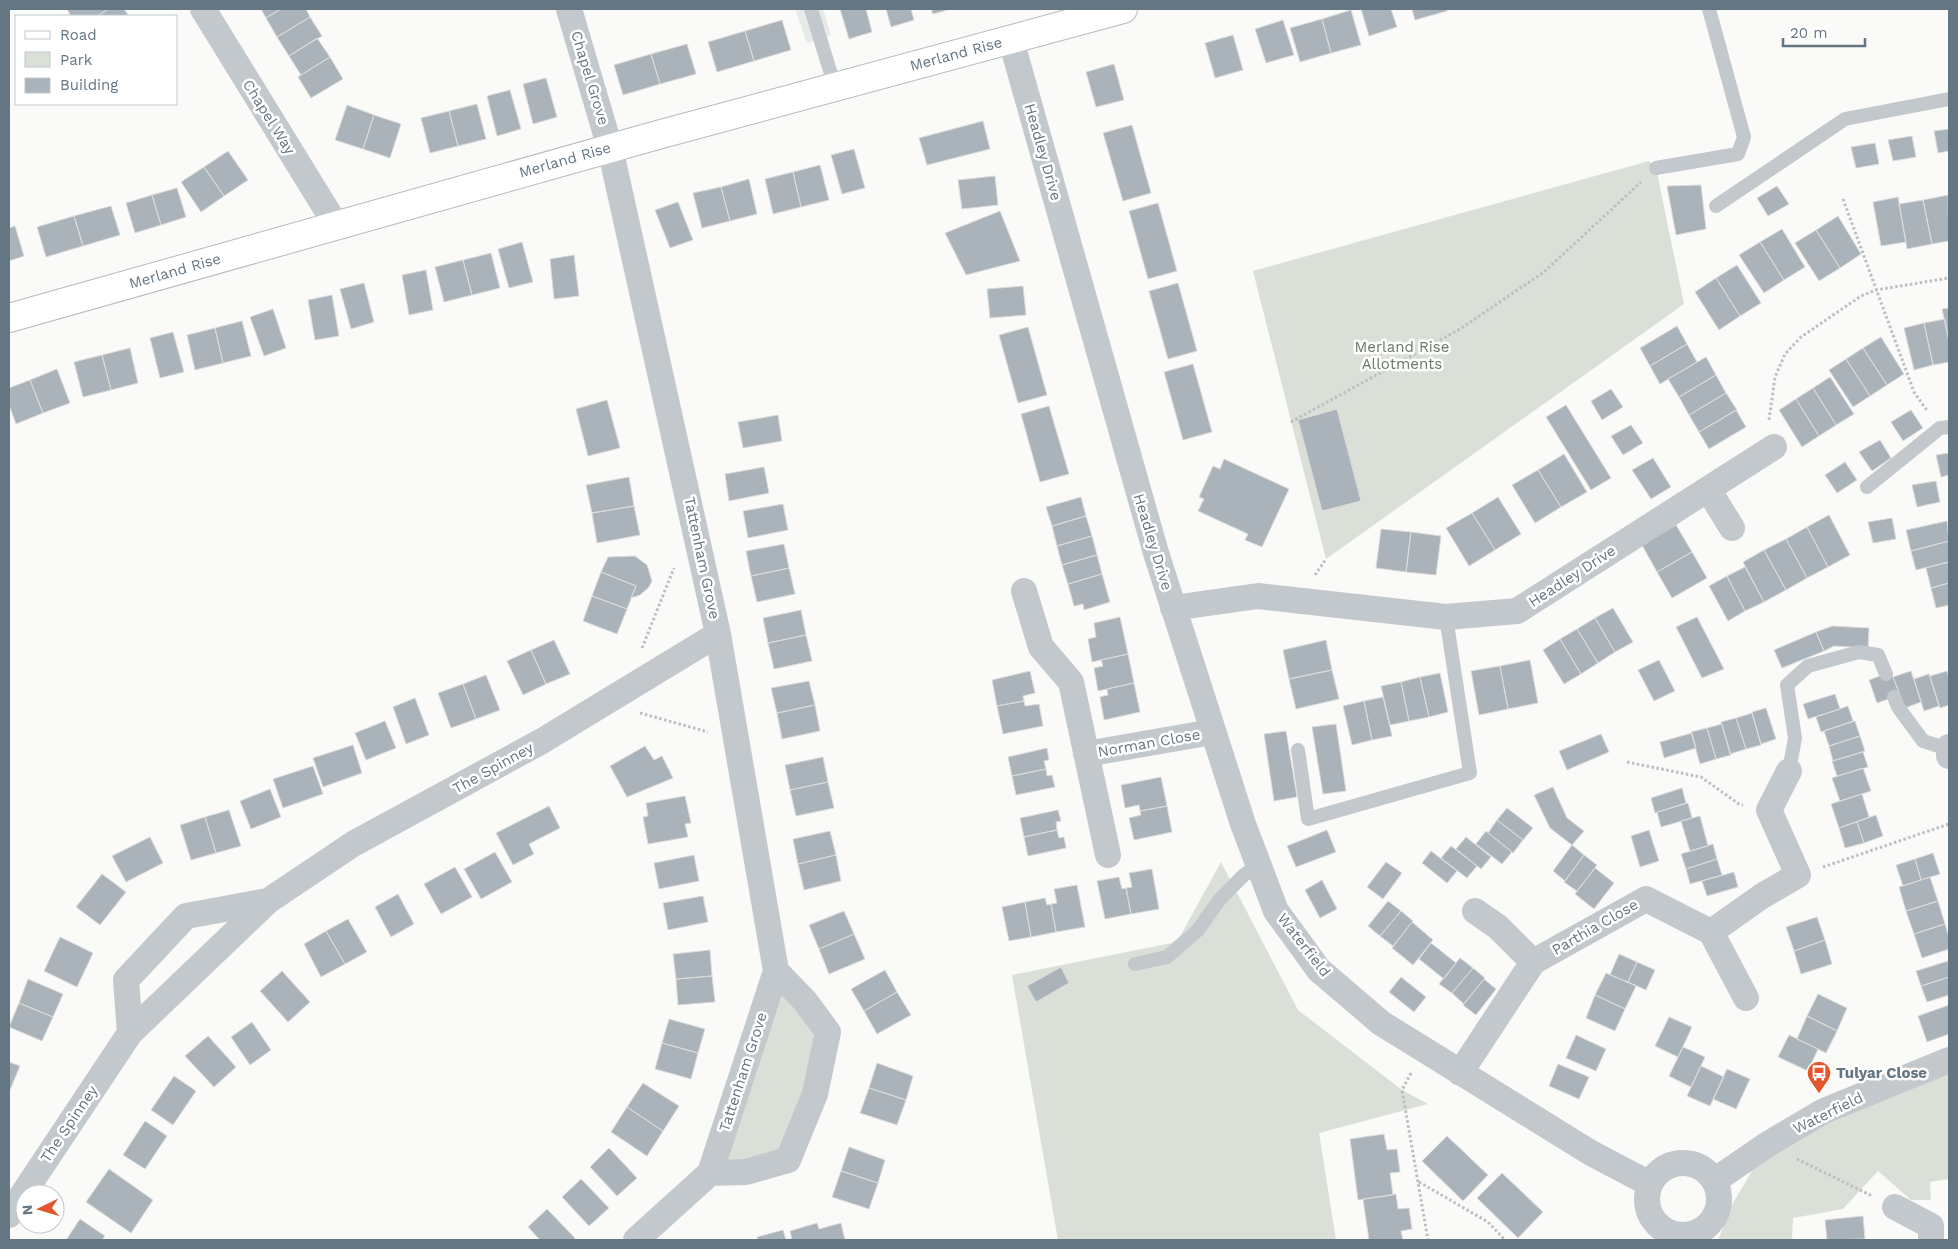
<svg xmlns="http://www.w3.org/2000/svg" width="1958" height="1249" viewBox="0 0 1958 1249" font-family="'Work Sans',sans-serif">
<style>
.built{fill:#e8e9e9}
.green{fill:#dadfd7}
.building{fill:#aab3b9;stroke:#dcdcda}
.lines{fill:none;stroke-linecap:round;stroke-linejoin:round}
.secondary-casing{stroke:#b3babf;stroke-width:30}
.path{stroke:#bbbfc2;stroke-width:3;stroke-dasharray:2.5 2.5;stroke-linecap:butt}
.lane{stroke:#c3c8cc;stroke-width:14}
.street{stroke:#c3c8cc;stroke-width:26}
.secondary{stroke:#fff;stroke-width:28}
.labels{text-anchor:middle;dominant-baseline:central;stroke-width:5;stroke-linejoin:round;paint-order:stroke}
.street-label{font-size:15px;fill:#657683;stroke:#fff}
.park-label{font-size:15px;fill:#687a64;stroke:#fff}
.poi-label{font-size:15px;font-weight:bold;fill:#657683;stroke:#fff;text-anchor:start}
</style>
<rect width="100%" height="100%" fill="#fafaf8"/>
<path class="built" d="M795,9H823L831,35L807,43Z"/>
<path class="green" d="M1649,161L1656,168L1684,304L1326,559L1253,271Z
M1221,862L1298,1010L1402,1090L1428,1104L1319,1133L1336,1240H1058L1012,975L1177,942Z
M776,971L828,1032L788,1160L710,1173Z
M1949,1060V1179L1930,1182L1931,1200H1911L1878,1171L1843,1209L1793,1218L1792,1240H1718L1733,1203L1768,1144Z"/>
<path class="building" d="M67,9H109L97,16H71Z
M109,9H124L129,16H97Z
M261,9H281L266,18Z
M281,9H306L310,17L277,37L266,18Z
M840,9H866L872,32L849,39Z
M886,9H911L914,20L891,27Z
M931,9H951L933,14Z
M1361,9H1391L1397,27L1369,36Z
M1412,9H1446L1447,11L1415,20Z
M1351,10L1361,45L1331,53L1322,19Z
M310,17L322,36L289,56L277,37Z
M1322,19L1331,53L1300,62L1290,28Z
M782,20L791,50L754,61L745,31Z
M1283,20L1294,55L1266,63L1255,29Z
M745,31L754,61L717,72L708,42Z
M1233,35L1243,70L1215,78L1205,43Z
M317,38L330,57L301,75L289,56Z
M687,44L696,74L660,84L651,54Z
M651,54L660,84L623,95L614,65Z
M330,57L343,79L311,98L298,77Z
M1114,64L1124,100L1096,107L1086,72Z
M546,78L557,117L533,124L523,84Z
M510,90L521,129L497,136L487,96Z
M477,104L486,139L458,146L449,111Z
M347,105L374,115L363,149L335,140Z
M449,111L458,146L430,153L421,118Z
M374,115L401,124L390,158L363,149Z
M983,121L990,149L927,165L919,138Z
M1132,125L1151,193L1123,201L1103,133Z
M1949,129V151L1938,153L1934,131Z
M1912,136L1916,157L1893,161L1888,140Z
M1875,143L1879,164L1856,168L1851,147Z
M854,149L865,188L842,194L831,155Z
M228,151L248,180L224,196L204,167Z
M820,165L829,200L801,207L793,172Z
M204,167L224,196L201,212L181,182Z
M793,172L801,207L773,214L765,179Z
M995,176L998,205L962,209L958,180Z
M749,179L757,214L730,221L721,187Z
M1701,185L1706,229L1676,235L1667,186Z
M1777,186L1789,204L1768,216L1757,198Z
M721,187L730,221L702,228L693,193Z
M177,188L186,217L161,225L152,195Z
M152,195L161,225L135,233L126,203Z
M1948,195L1949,241L1932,244L1923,200Z
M1898,197L1906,242L1881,246L1873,202Z
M1923,200L1932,244L1907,249L1899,204Z
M678,202L693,240L670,248L655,210Z
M1158,203L1177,271L1148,279L1129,211Z
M111,206L120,235L83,246L74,216Z
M1000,211L1020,261L966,275L945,233Z
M74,216L83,246L46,257L37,227Z
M1838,216L1861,254L1840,268L1816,230Z
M15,226L24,256L9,261V228Z
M1782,229L1805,267L1784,280L1760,242Z
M1816,230L1840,268L1819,281L1795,243Z
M522,242L533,282L509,288L498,249Z
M1760,242L1784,280L1764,293L1739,255Z
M491,253L500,288L472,295L463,260Z
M574,255L579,296L554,299L550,259Z
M463,260L472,295L444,302L435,267Z
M1737,265L1761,303L1740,316L1716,278Z
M426,270L433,310L409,315L402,275Z
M1716,278L1740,316L1719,330L1695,292Z
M364,283L374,322L351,329L340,289Z
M1178,283L1197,351L1168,359L1149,291Z
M1023,286L1026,315L990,318L987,289Z
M332,295L339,336L315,340L308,300Z
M1949,308V342L1942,309Z
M273,309L286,348L264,356L250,317Z
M1945,319L1949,342V362L1933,365L1924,323Z
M242,321L251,356L223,363L215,328Z
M1924,323L1933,365L1914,370L1904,328Z
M1677,326L1687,344L1650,366L1640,348Z
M1028,327L1047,395L1018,403L999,335Z
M215,328L223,363L195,370L187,335Z
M173,332L184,372L160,378L150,338Z
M1881,337L1904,374L1887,385L1863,348Z
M1687,344L1697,362L1660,384L1650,366Z
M130,348L138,383L111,390L102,355Z
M1863,348L1887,385L1870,396L1846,359Z
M102,355L111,390L83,397L74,362Z
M1706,357L1716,375L1679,397L1668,379Z
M1846,359L1870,396L1853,407L1829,370Z
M1193,364L1212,432L1183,440L1164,372Z
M57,369L70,403L43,413L30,380Z
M1716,375L1726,393L1689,415L1679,397Z
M1830,377L1854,414L1836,425L1813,388Z
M30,380L43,413L16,424L9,405V388Z
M1813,388L1836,425L1819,436L1796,399Z
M1611,389L1623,407L1602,420L1591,401Z
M1726,393L1737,410L1699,432L1689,415Z
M1796,399L1819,436L1802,447L1779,410Z
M607,400L620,448L588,456L576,409Z
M1566,405L1611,478L1591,490L1546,417Z
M1049,406L1069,474L1040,482L1021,414Z
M1337,409L1361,501L1322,511L1298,420Z
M1736,410L1746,427L1709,449L1699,432Z
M1911,410L1923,428L1903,441L1891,422Z
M778,415L782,441L743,448L738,422Z
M1631,425L1643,443L1623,455L1611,436Z
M1880,440L1891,458L1872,471L1859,452Z
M1949,453V475L1941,477L1936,455Z
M1564,454L1587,492L1561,507L1538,470Z
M1653,458L1671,487L1651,499L1632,470Z
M1224,459L1289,489L1262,547L1245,540L1248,534L1198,511L1204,499L1199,497L1213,466L1220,469Z
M1845,462L1857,480L1837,493L1825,475Z
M764,467L769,493L729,501L725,474Z
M1538,470L1561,507L1535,523L1512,485Z
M629,477L634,506L592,513L586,485Z
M1936,481L1940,502L1917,507L1912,485Z
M1081,497L1086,516L1052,526L1046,507Z
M1498,497L1521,534L1495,550L1472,513Z
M783,504L788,530L748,538L743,511Z
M634,506L640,535L597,543L592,513Z
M1472,513L1495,550L1469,566L1446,528Z
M1829,515L1850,555L1828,567L1807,527Z
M1086,516L1092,536L1057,546L1052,526Z
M1892,518L1896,539L1873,543L1868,522Z
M1947,521L1949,541L1911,551L1906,530Z
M1676,525L1692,552L1657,572L1642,545Z
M1807,527L1828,567L1807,578L1786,539Z
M1381,529L1411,532L1406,572L1376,568Z
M1411,532L1441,536L1436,575L1406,572Z
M1092,536L1097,555L1062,565L1057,546Z
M1786,539L1807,578L1786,590L1764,550Z
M1949,541V562L1916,570L1911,551Z
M784,544L789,568L751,576L746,551Z
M1764,550L1786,590L1764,602L1743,562Z
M1692,552L1707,578L1672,598L1657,572Z
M1097,555L1102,574L1068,584L1062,565Z
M635,556L647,565L652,581L649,587L640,595L631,598L636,586L601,572L608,557Z
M1949,562V583L1931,588L1926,568Z
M1745,567L1764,602L1745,611L1727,576Z
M789,568L795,594L757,602L751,576Z
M601,572L636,586L627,609L592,596Z
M1102,574L1110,602L1084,610L1083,604L1074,606L1068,584Z
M1727,576L1745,611L1728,621L1709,586Z
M1949,583V605L1936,608L1931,588Z
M592,596L627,609L617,634L583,621Z
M1613,608L1633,642L1615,652L1595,618Z
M801,610L806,635L768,643L763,618Z
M1120,617L1128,654L1092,662L1088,639L1096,637L1094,623Z
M1697,617L1724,669L1702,678L1676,627Z
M1595,618L1615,652L1598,663L1577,629Z
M1832,626L1869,628L1868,648L1834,646L1824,651L1816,632Z
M1577,629L1598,663L1581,674L1560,639Z
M1816,632L1824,651L1782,668L1774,650Z
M806,635L812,661L774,669L768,643Z
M1560,639L1581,674L1564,684L1543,650Z
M554,640L570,674L546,684L531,650Z
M1326,640L1332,670L1289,679L1283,650Z
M531,650L546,684L523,695L507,661Z
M1128,654L1134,683L1098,691L1094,668L1103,666L1101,660Z
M1530,660L1538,703L1508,709L1500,666Z
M1659,660L1675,691L1654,701L1638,670Z
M1500,666L1508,709L1479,715L1471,671Z
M1332,670L1339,699L1296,709L1289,679Z
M1030,671L1035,693L1023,696L1024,701L997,706L992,680Z
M1911,671L1921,702L1905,708L1893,677Z
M1947,671L1949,678V705L1940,708L1930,676Z
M1891,672L1900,695L1877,703L1869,680Z
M1440,673L1448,712L1429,717L1420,677Z
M1929,674L1939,706L1924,711L1914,679Z
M486,675L500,710L476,719L463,684Z
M1420,677L1429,717L1409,721L1401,682Z
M809,681L815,705L777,713L771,688Z
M1401,682L1409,721L1390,725L1381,686Z
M1134,683L1140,712L1104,720L1100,697L1108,695L1107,689Z
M463,684L476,719L451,728L438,693Z
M1835,694L1840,709L1808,719L1803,704Z
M1383,697L1392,736L1372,740L1364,701Z
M415,698L429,735L406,744L393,707Z
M1024,701L1025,706L1039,704L1043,726L1003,734L997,706Z
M1364,701L1372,740L1352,745L1343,706Z
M815,705L820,731L782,739L777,713Z
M1848,706L1853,721L1821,732L1816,717Z
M1766,708L1776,739L1761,744L1752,712Z
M1752,713L1761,745L1746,749L1736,718Z
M1736,718L1746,749L1730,754L1721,722Z
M385,721L396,748L366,760L355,733Z
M1855,721L1860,736L1829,746L1824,731Z
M1336,724L1346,791L1323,794L1312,727Z
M1722,724L1731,755L1716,759L1707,728Z
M1707,728L1716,759L1700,764L1691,732Z
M1286,731L1297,797L1274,801L1264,734Z
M1692,733L1696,748L1664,758L1660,742Z
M1601,734L1609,752L1567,770L1559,751Z
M1860,736L1865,751L1833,761L1829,746Z
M353,745L362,773L323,787L313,758Z
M645,746L654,760L662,756L673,778L627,797L610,766Z
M1047,748L1049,760L1044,761L1046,769L1012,776L1008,757Z
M1863,752L1868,767L1837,776L1832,761Z
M823,757L828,782L790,790L785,765Z
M313,766L323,794L283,808L273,779Z
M1863,768L1871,791L1840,801L1832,778Z
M1046,769L1047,776L1052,775L1055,787L1016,795L1012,776Z
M1161,777L1167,806L1140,811L1139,805L1125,808L1121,785Z
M828,782L834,808L796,816L790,790Z
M1553,787L1567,818L1584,831L1572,845L1550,828L1534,795Z
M1682,788L1686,803L1655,813L1651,798Z
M270,789L281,817L251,829L240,801Z
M1862,794L1869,817L1839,828L1831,804Z
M685,796L691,823L685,824L688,837L648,844L643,817L648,816L646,803Z
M1688,803L1692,818L1661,827L1657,812Z
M549,806L560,828L529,844L534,854L513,865L496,833Z
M1167,806L1172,832L1134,840L1129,818L1141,815L1140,811Z
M1507,808L1533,828L1523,840L1497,820Z
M229,810L241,846L216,853L205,817Z
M1058,810L1061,821L1056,822L1057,830L1024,837L1020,818Z
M1876,815L1883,836L1864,843L1857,822Z
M1700,816L1708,846L1690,851L1681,821Z
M205,817L216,853L191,860L180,825Z
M1497,820L1523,840L1513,853L1488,833Z
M1857,822L1864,843L1845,848L1839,828Z
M1057,830L1059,838L1064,837L1066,848L1028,856L1024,837Z
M1327,830L1336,852L1296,867L1287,846Z
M1649,830L1659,861L1640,867L1631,836Z
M830,831L836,855L798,864L793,839Z
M1486,831L1512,852L1502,864L1476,844Z
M150,837L163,863L126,882L112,856Z
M1466,837L1491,857L1481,869L1456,849Z
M1713,844L1717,859L1686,869L1681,854Z
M1572,845L1584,855L1565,881L1553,871Z
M1451,846L1477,866L1467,878L1441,858Z
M1431,851L1457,871L1447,883L1422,863Z
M495,852L512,882L481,899L464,869Z
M1933,853L1940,874L1921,880L1915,859Z
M694,855L699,881L659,889L654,863Z
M836,855L841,881L804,890L798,864Z
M1584,855L1597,865L1577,891L1564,882Z
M1717,859L1722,875L1690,884L1686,869Z
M1915,859L1921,880L1903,886L1896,865Z
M1386,862L1402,873L1383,899L1367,887Z
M455,867L472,897L441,914L424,884Z
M1595,868L1614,883L1594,909L1575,894Z
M1152,869L1159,909L1131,914L1126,888L1132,887L1129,873Z
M1734,872L1738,887L1707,896L1702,881Z
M102,874L126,892L100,925L76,907Z
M1119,877L1122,889L1126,888L1131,914L1105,919L1097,881Z
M1930,877L1938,901L1906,911L1899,887Z
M1322,880L1337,909L1320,918L1305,890Z
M1077,885L1085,927L1056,932L1051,904L1057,903L1054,889Z
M398,894L414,924L391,937L375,907Z
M703,896L708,922L668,930L663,903Z
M1045,898L1047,905L1051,904L1056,932L1031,937L1025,902Z
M1388,901L1401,911L1380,936L1368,926Z
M1938,901L1945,924L1914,934L1906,911Z
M1025,902L1031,937L1009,941L1002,907Z
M844,911L854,934L819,949L809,925Z
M1401,911L1413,921L1393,946L1380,936Z
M1817,917L1825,940L1794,951L1786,927Z
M348,919L367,952L345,964L326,931Z
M1412,922L1433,940L1413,965L1392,948Z
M1945,924L1949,937V949L1922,958L1914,934Z
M326,931L345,964L321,977L304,944Z
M854,934L865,959L829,974L819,949Z
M60,937L93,953L77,987L44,971Z
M1825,940L1832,964L1801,974L1794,951Z
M1431,943L1456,963L1444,979L1419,959Z
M710,950L712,976L676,979L673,954Z
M1619,954L1637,962L1628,982L1610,975Z
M1460,958L1473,968L1452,993L1439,984Z
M1948,961L1949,977L1921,986L1916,971Z
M1637,962L1655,970L1646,990L1628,982Z
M1061,967L1069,983L1036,1002L1027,986Z
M1473,968L1485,978L1464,1004L1452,993Z
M885,970L897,992L864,1011L851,989Z
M282,971L310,1002L288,1022L260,991Z
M1606,973L1636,986L1625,1009L1595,995Z
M712,976L715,1002L678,1005L676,979Z
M1401,977L1426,997L1414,1012L1389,992Z
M1949,977V995L1927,1002L1921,986Z
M28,979L63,994L53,1017L19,1003Z
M1484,979L1496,989L1476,1015L1463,1005Z
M897,992L911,1015L877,1034L864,1011Z
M1818,994L1847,1008L1837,1031L1807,1016Z
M1595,995L1625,1009L1615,1031L1586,1018Z
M19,1003L53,1017L42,1041L9,1027Z
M1949,1005V1034L1927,1042L1918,1016Z
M1807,1016L1837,1031L1826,1053L1797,1039Z
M1669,1017L1692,1027L1678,1057L1655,1046Z
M669,1019L705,1029L698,1053L662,1043Z
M252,1022L271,1050L250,1065L231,1037Z
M1576,1035L1606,1049L1596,1071L1566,1058Z
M1789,1035L1818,1049L1808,1071L1778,1057Z
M208,1036L236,1067L214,1087L185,1056Z
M662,1043L698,1053L691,1079L655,1069Z
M1683,1047L1705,1057L1691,1087L1669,1076Z
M9,1062L20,1066L10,1090H9Z
M877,1063L913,1076L906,1100L869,1088Z
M1558,1064L1589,1077L1579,1099L1549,1086Z
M1701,1066L1724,1077L1710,1106L1687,1096Z
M1727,1069L1750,1079L1736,1109L1713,1099Z
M174,1076L196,1091L173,1125L151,1110Z
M643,1083L679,1106L663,1131L627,1107Z
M869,1088L906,1100L897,1125L860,1113Z
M627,1107L663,1131L647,1156L611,1132Z
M145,1121L167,1136L145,1169L123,1155Z
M1384,1134L1387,1150L1397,1149L1400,1172L1390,1173L1393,1195L1358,1200L1350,1139Z
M1447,1136L1488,1175L1463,1201L1422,1161Z
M849,1147L885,1160L878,1183L841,1171Z
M609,1148L637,1178L617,1196L590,1167Z
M109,1169L153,1200L131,1233L86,1202Z
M841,1171L878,1183L869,1209L832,1197Z
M1502,1173L1543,1212L1518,1238L1477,1198Z
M581,1179L609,1208L589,1226L562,1197Z
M1396,1194L1398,1209L1409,1208L1412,1229L1401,1231L1403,1240H1369L1363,1199Z
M547,1209L575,1238L573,1240H540L528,1227Z
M1863,1216L1865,1239L1827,1240L1825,1220Z
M80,1219L105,1236L102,1240H66Z
M817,1223L819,1229L841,1223L845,1240H792L790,1231Z
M783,1230L786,1240H758L757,1237Z"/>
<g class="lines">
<defs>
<path id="secondary" d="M9,318L654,136L1123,9"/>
</defs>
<use href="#secondary" class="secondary-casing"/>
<path class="path" d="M1843,199L1914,392L1928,412
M1769,420L1775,377L1785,354L1801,337L1861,296L1876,290L1949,278
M1291,422L1460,329L1544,272L1641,182
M1315,575L1326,559
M642,648L674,568
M640,713L708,732
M1627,762L1701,777L1739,804L1743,805
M1823,867L1949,824
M1411,1073L1402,1090L1428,1240
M1797,1159L1872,1196
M1419,1182L1488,1222L1505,1240"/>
<path class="lane" d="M811,9L835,87
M1656,168L1738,154L1744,137L1709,9
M1716,206L1845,119L1949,99
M1867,487L1940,428L1949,427
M1894,697L1898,707L1923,741L1948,749
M1298,750L1308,819L1470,773L1446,617
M1789,771L1795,738L1787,685L1808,666L1859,652L1878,655L1886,674
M1135,964L1167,957L1198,930L1220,899L1244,875L1258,865"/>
<path class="street" d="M203,9L336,225
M569,9L610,148L718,634L776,971L710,1173L636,1240
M1011,40L1156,553L1243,824L1276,911L1319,970L1381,1023L1591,1153L1650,1184
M1708,489L1732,528
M1024,591L1041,647L1071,682L1108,855
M1173,608L1258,596L1446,617L1517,611L1774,447
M1949,747V756
M1086,754L1212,732
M1475,911L1498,927L1533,962
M1711,932L1746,998
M130,1033L126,980L186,916L268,901
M1460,1073L1533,962L1646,899L1711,932L1762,896L1798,875L1769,810L1789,771
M1647 1199a36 36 0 1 1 72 0a36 36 0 1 1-72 0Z
M710,1173L746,1172L788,1160L815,1094L828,1032L805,1001L776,971
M1714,1181L1768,1144L1824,1111L1949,1060
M1895,1207L1931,1226V1240
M9,1215L130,1033L268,901L353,844L542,741L718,634"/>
<use href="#secondary" class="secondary"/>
</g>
<defs>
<symbol id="bus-pin" viewBox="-11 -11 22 30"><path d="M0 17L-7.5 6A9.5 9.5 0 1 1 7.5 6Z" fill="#e4572e" stroke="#fff"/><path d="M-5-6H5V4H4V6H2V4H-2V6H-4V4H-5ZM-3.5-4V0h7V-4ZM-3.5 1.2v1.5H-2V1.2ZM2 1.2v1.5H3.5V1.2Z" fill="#fff"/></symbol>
</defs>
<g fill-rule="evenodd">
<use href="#bus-pin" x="1805" y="1059" width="28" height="38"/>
</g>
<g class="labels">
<g class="street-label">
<text transform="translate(956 54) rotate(-15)">Merland Rise</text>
<text transform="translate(590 78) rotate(73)">Chapel Grove</text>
<text transform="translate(269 117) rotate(58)">Chapel Way</text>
<text transform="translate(1043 152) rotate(74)">Headley Drive</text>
<text transform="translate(565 160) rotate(-16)">Merland Rise</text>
<text transform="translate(175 271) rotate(-16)">Merland Rise</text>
<text transform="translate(1153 542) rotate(73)">Headley Drive</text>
<text transform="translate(702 558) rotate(78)">Tattenham Grove</text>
<text transform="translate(1572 576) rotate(-33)">Headley Drive</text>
<text transform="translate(1149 743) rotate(-10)">Norman Close</text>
<text transform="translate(493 768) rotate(-29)">The Spinney</text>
<text transform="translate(1595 927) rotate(-30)">Parthia Close</text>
<text transform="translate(1304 945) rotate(52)">Waterfield</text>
<text transform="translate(743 1072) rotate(-72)">Tattenham Grove</text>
<text transform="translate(1828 1113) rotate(-26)">Waterfield</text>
<text transform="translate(69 1124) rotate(-56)">The Spinney</text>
</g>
<g class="park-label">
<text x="1402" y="347">Merland Rise<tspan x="1402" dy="17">Allotments</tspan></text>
</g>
<g class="poi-label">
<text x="1836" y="1073">Tulyar Close</text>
</g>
</g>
<rect width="1958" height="1249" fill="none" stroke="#657683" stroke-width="20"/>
<rect x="15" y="15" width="162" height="90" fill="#ffffff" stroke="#c1c8cd"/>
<rect x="25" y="31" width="25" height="8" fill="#ffffff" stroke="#c1c8cd"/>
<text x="60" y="40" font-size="15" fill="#657683">Road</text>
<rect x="25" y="52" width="25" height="15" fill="#dadfd7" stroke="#c1c8cd"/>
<text x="60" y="65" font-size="15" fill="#657683">Park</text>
<rect x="25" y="78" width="25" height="15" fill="#aab3b9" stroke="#c1c8cd"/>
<text x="60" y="90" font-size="15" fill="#657683">Building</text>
<g transform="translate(40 1209) rotate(265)"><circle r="24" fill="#ffffff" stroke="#c1c8cd"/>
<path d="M0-4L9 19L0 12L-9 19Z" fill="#e4572e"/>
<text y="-8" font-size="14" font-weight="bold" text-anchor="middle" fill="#657683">N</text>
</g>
<path d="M1783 38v8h82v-8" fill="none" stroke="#657683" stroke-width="2.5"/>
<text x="1790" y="38" font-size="15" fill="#657683" stroke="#ffffff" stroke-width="4" paint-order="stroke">20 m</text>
</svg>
